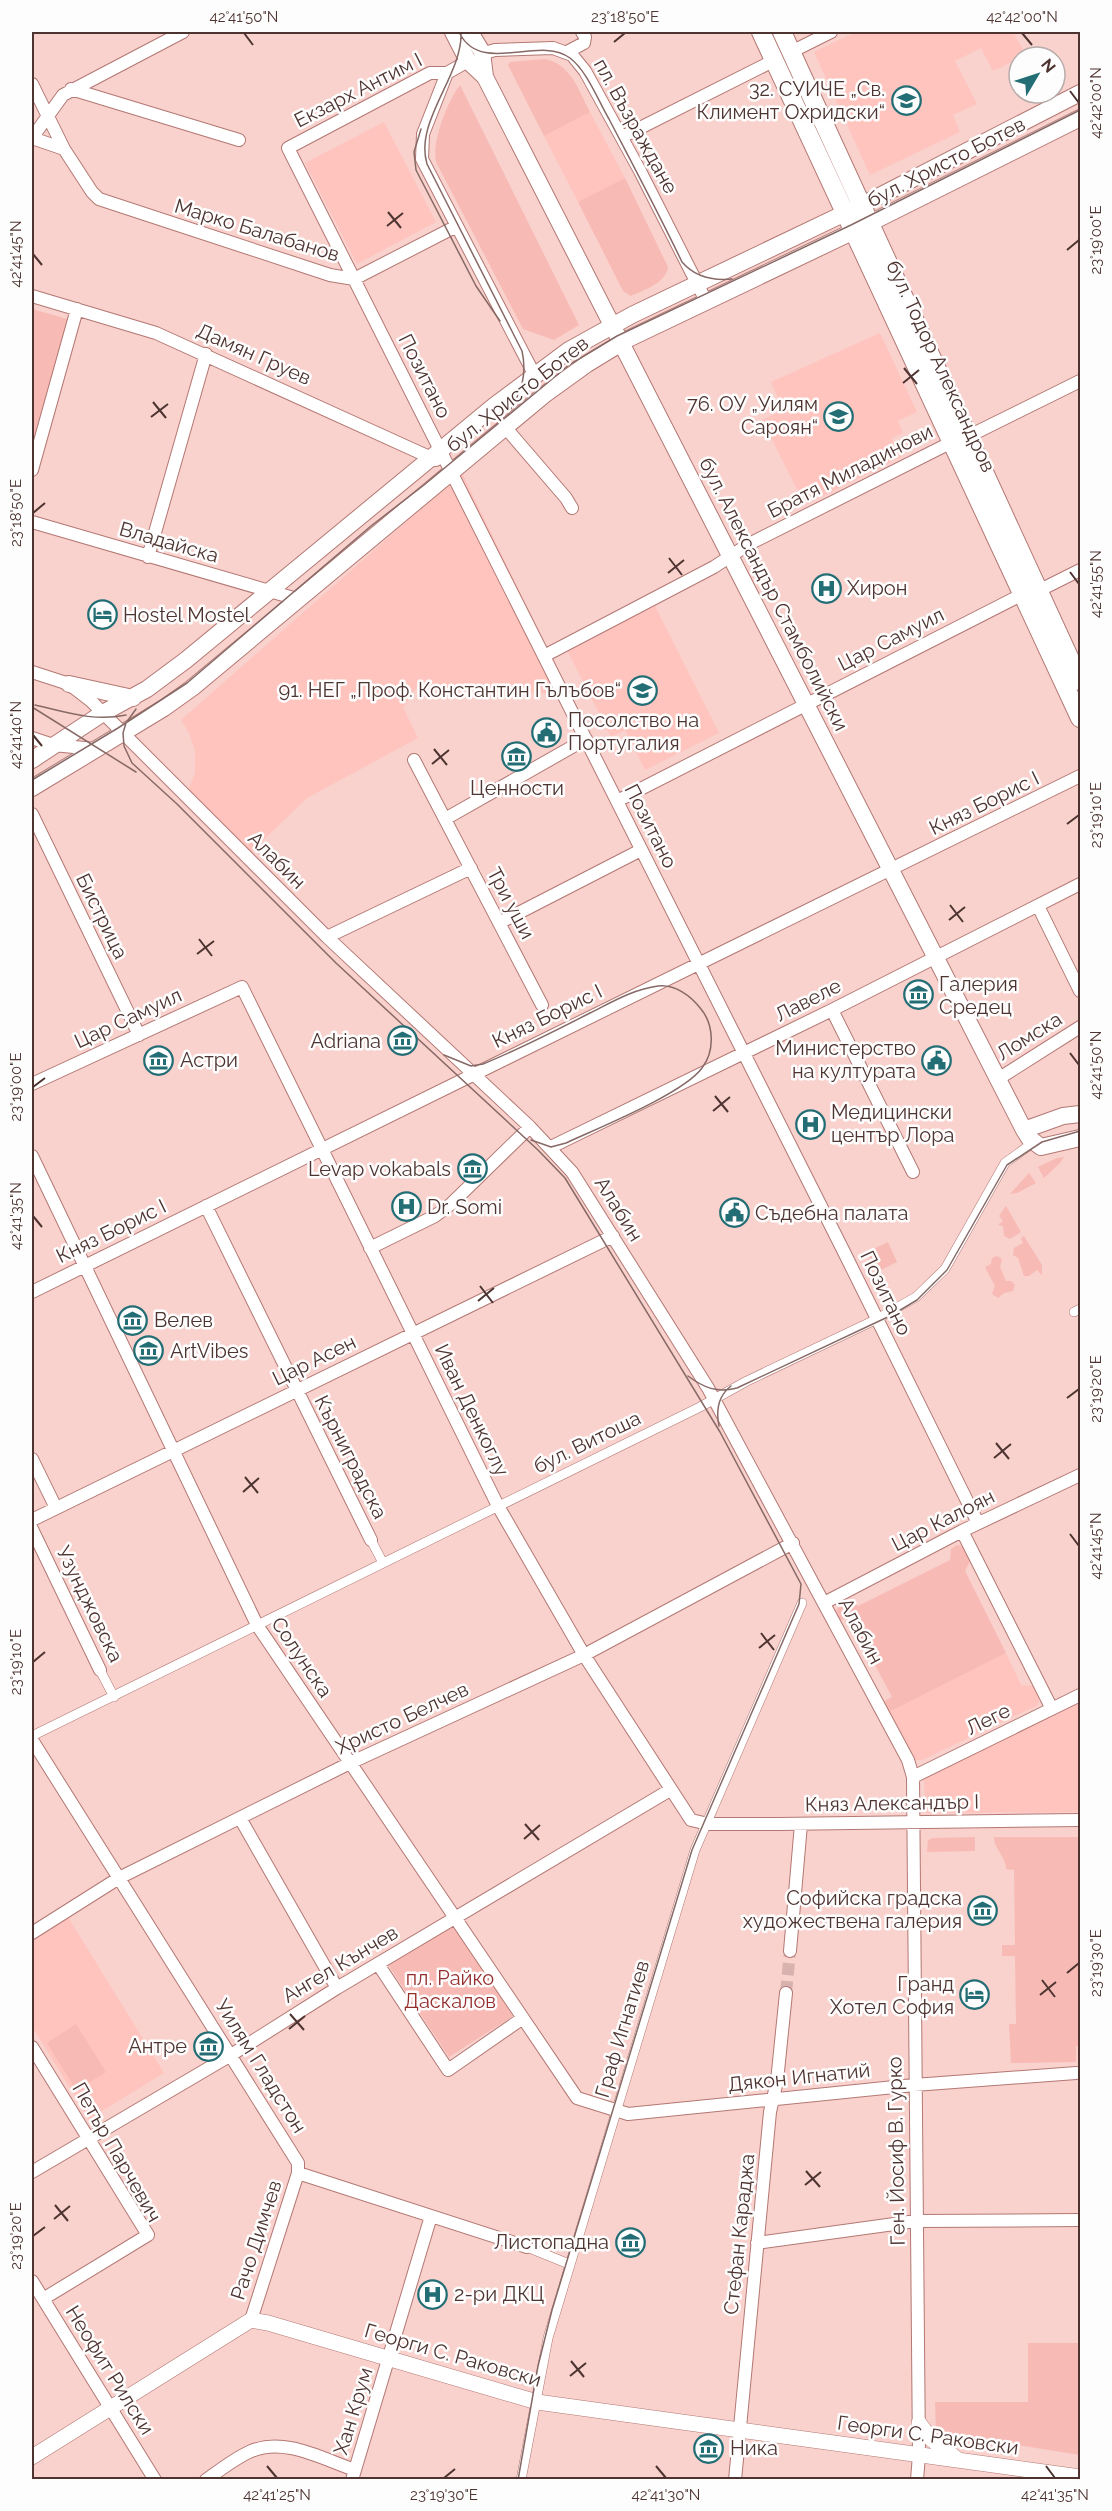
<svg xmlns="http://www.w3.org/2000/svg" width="1112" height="2511" viewBox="0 0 1112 2511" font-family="Raleway,sans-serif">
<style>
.built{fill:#ffc4be}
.green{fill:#f8bab4}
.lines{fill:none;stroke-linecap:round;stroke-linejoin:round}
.minor-tunnel{stroke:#d7b2ae;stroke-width:12;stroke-dasharray:12 6;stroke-linecap:butt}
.pedestrian-casing{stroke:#b37873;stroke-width:10}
.minor-casing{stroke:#b37873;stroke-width:14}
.tertiary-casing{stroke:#b37873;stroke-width:16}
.secondary-casing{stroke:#b37873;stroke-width:18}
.primary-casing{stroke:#b37873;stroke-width:20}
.pedestrian{stroke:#fff;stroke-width:9}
.minor{stroke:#fff;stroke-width:12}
.tertiary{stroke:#fff;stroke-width:15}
.secondary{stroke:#fff;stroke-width:16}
.primary{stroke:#fff;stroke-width:18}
.tram{stroke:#876966;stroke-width:1.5}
.ticks{fill:none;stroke:#4d3431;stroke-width:2}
.labels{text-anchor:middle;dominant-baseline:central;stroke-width:5;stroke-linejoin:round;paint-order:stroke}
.poi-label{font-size:20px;fill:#4d3431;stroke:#fdfdfd;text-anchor:start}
.street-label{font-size:20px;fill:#4d3431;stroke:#fdfdfd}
.park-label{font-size:20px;fill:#952d2d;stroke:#fdfdfd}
.neatline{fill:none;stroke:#4d3431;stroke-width:2}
.ticks-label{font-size:15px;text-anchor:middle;fill:#4d3431}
</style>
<rect width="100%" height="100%" fill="#f9d1cd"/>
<path class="built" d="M856,32H1013L1026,55L993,71L981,48L955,61L977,104L953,115L960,132L870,175L814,52Z
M590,112L625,178L578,202L544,136Z
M384,122L436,222L357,264L305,163Z
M880,333L917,412L898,421L903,433L892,438L901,457L805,505L762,420L783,410L771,382Z
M462,473L570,695L418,686L403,707L418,738L307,798L248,855L187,793L195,773V751L189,733L181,720Z
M655,606L719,733L645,770L625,730L611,737L567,650Z
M1006,1653L1021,1685L1033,1686L1039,1698L1038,1705L922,1760H915L889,1712Z
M1080,1700V1812L925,1813L924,1778Z
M68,1917L164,2073L89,2119L32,2026V1940Z"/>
<path class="green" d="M545,59C571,64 579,91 590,112L544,136L508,65L510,62Z
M460,85L579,325L554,340L523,329L436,162C431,143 448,100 460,85Z
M625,178L668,267C666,283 644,290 631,296L623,291L578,202Z
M32,309L74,321L32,470Z
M1064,1157L1060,1163L1044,1178L1038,1167L1057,1158Z
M1029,1173L1036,1183L1017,1193L1010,1194Z
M1006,1206L1021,1232L1010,1239L1004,1236L1003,1226L998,1225L1003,1221L999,1216Z
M1024,1236L1042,1265V1275L1037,1270L1029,1276H1024L1018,1258L1013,1255L1014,1248L1023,1243L1021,1238Z
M888,1242L897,1262L877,1272L867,1252Z
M997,1256L1002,1259L1000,1267L1006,1281H1011L1015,1285L1013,1291L1004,1293L998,1298L992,1294L995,1286L985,1267L991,1264L992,1258Z
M957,1545L964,1546L971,1559L965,1571L1006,1653L889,1712L883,1702L892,1697L849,1616L840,1621L836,1610L847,1600L858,1606L950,1560L951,1549Z
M975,1837V1851L927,1852L928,1840L933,1838Z
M994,1837H1080V2046H1076V2062L1011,2063L1009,2024H1016L1015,1956H1002V1945H1015L1014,1870L1006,1869C1006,1857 994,1849 994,1837Z
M451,1921L513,2016L449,2057L387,1963Z
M76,2024L106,2072L76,2090L47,2043Z
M1028,2343H1080V2455L936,2432L935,2402H1028Z"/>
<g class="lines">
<path class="minor-tunnel" d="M786,1993L790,1951"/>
<defs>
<path id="pedestrian" d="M1074,1312L1080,1309
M371,1540L383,1563
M100,1670L114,1697
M32,1736L700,1407L747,1381L877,1319L916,1297L945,1269L1005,1163L1034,1142
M527,2247L569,2264
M521,2480L548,2338L695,1850L802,1603"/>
<path id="minor" d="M567,52L584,43L585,37L582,32
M791,52L831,32
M481,54L495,50L553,48L572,55L585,71L640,171L706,301
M468,61L447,73L423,134L422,159L534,374
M447,73H430L288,148L844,1252L978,1523
M32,84L64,149L92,192L99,199L330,275L354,279L455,227
M71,89L239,140
M622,137L775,60
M32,138L63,95L183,32
M32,138L64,149
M32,296L156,333L436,460
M505,427L566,498L572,508
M969,436L1080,381
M32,470L77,309
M32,522L297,599
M148,557L206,354
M1038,591L1080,570
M544,656L714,567L749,544L952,442
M32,672L69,684L91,701L327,937L530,1127L572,1172L708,1388L908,1760L913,1777L919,2455L917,2480
M32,738L53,745L95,749
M414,760L542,1005
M617,801L1023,594
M32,814L139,1035
M445,819L586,739
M1038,906L1080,991
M499,923L641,850
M327,937L471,868
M832,1010L913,1172
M998,1079L1080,1027
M32,1084L242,987L498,1506L584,1655L691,1820L708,1824H779L1080,1820
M551,1147L832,1010L1080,884
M32,1156L257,1625L577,2098L628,2114L914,2085L1076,2073
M206,1206L371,1540
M370,1248L435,1216L451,1204L530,1127
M32,1292L1080,776
M32,1459L56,1508
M32,1520L613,1236
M32,1529L100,1670
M962,1531L1052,1709
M824,1603L962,1531L1080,1475
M32,1740L298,2163V2173L251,2320
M913,1777L1080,1695
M240,1818L337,1988
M32,1933L119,1878L350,1763L584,1655L793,1543
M790,1951L801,1824
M378,1964L448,2070L523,2018
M32,2047L148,2235L43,2299
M32,2172L231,2055L337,1988L670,1790
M298,2173L527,2247
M757,2243L916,2221L1080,2220
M32,2281L155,2480
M206,2480C220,2470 234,2459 249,2452C284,2436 322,2459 355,2470
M352,2480L431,2216
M735,2480L770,2112L777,2081L786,1993"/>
<path id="tertiary" d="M919,2423L931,2439L957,2459
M32,2457L251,2320L268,2323L537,2402L1080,2477"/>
<path id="secondary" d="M453,32L468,61L485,77L1024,1130L1029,1138L1041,1147L1080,1138
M470,32L482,52L485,77
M69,684L133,698
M32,760L103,713L147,689L186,660L494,406L569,350L632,315L862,205L1080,93
M32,788L164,708L192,688L544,395L587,364L628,339L854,231L1080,118
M1024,1130L1063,1116L1080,1114"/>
<path id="primary" d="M761,32L1080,718
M782,32L1080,681"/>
</defs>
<use href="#pedestrian" class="pedestrian-casing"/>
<use href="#minor" class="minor-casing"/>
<use href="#tertiary" class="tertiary-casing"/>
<use href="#secondary" class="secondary-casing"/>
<use href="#primary" class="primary-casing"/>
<use href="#pedestrian" class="pedestrian"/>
<use href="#minor" class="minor"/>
<use href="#tertiary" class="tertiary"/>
<use href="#secondary" class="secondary"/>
<use href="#primary" class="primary"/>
<path class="tram" d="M461,32C463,75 414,121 427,164L522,351C527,373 522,391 510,410
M460,34C482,75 539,35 570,58C587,71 598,100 609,119C634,167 659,214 682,262C695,277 712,281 732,279
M421,129L414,152L416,170L476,286L500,321
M35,705C66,712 94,722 126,715
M32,707L136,772
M136,709L126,723L123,733L124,746L132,763L177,804L336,963L538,1150L565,1178L720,1432L801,1584L799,1604L692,1850L552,2310L538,2366L518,2480
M32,780L118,728L187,683L371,526L424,485L569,365L617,336L851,225L1080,110
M444,1055L471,1066L483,1064C520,1049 555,1031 590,1013C612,1002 634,989 658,986C675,984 691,996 701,1009C714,1025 715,1051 702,1068C683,1094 598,1128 566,1143L551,1147L531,1140
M688,1376C704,1388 717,1393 737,1388L892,1315L917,1300L947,1270L1007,1165L1042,1142L1080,1131
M719,1426C716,1411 718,1396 731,1386"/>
</g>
<path class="ticks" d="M244,33L253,45M1022,33L1032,45M614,42L625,33M1070,91L1079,103M388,212L401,228M387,226L403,213M1067,250L1079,240M33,254L42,265M904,368L917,384M903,383L919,370M153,402L166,418M151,417L168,404M33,513L45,503M669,558L682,575M1070,572L1079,584M668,573L684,560M33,735L42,746M434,749L447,765M432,764L449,750M1067,824L1079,815M950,905L963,922M949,920L965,907M199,939L212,956M197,954L214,941M1070,1053L1079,1065M33,1087L45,1078M715,1096L728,1112M713,1111L730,1097M33,1216L42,1227M480,1286L493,1303M478,1301L494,1288M1067,1398L1079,1389M996,1443L1009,1459M994,1458L1011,1444M245,1477L258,1493M243,1492L259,1478M1070,1534L1079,1546M761,1633L774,1650M759,1648L775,1635M33,1662L45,1652M525,1824L539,1840M524,1839L540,1825M1067,1973L1079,1963M1042,1980L1055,1997M1040,1995L1056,1982M290,2014L304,2030M289,2029L305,2016M806,2171L820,2187M805,2185L821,2172M55,2205L68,2221M54,2219L70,2206M33,2236L45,2227M571,2361L584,2377M570,2376L586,2363M267,2466L277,2478M656,2466L666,2478M1046,2466L1055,2478M444,2478L455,2469"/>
<defs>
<symbol id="school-ring" viewBox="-11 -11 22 22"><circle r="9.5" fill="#fdfdfd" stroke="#236e75" stroke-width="1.5"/><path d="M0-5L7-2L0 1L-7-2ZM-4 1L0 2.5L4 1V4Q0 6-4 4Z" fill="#236e75"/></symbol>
<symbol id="hospital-ring" viewBox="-11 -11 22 22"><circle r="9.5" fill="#fdfdfd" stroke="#236e75" stroke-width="1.5"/><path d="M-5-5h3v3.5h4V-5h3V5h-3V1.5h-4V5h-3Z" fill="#236e75"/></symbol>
<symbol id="hotel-ring" viewBox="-11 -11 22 22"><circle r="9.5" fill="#fdfdfd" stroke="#236e75" stroke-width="1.5"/><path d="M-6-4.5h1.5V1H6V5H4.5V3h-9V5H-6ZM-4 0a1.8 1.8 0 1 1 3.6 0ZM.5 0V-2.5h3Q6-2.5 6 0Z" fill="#236e75"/></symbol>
<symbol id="civic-ring" viewBox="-11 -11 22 22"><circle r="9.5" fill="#fdfdfd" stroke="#236e75" stroke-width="1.5"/><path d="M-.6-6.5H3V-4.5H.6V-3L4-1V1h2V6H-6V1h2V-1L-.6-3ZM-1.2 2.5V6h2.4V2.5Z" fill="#236e75"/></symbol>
<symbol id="museum-ring" viewBox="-11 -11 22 22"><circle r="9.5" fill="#fdfdfd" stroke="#236e75" stroke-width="1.5"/><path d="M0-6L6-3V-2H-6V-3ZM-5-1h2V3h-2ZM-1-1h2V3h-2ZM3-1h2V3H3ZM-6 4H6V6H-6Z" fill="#236e75"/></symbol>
</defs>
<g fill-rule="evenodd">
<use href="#school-ring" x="890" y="84" width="33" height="33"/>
<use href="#school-ring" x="822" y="400" width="33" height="33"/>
<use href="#hospital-ring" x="810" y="572" width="33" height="33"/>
<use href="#hotel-ring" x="86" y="598" width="33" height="33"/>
<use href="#school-ring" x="626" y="674" width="33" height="33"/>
<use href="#civic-ring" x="530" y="716" width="33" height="33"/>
<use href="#museum-ring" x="500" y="740" width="33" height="33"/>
<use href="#museum-ring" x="902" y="978" width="33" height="33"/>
<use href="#museum-ring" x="386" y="1024" width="33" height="33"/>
<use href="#museum-ring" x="142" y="1044" width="33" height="33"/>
<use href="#civic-ring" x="920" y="1044" width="33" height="33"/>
<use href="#hospital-ring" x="794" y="1108" width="33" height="33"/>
<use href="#museum-ring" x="456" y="1152" width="33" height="33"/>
<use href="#hospital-ring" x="390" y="1190" width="33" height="33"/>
<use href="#civic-ring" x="718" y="1196" width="33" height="33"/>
<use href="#museum-ring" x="116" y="1304" width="33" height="33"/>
<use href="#museum-ring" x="132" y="1334" width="33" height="33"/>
<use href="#museum-ring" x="966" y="1894" width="33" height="33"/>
<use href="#hotel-ring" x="958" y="1978" width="33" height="33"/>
<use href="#museum-ring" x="192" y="2030" width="33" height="33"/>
<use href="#museum-ring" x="614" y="2226" width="33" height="33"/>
<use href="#hospital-ring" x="416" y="2278" width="33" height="33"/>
<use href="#museum-ring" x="692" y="2432" width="33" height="33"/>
</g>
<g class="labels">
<g class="poi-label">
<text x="885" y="89" text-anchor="end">32. СУИЧЕ „Св.<tspan x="885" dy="23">Климент Охридски“</tspan></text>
<text x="818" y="404" text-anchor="end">76. ОУ „Уилям<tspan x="818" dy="23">Сароян“</tspan></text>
<text x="847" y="588">Хирон</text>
<text x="123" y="615">Hostel Mostel</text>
<text x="621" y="690" text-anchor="end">91. НЕГ „Проф. Константин Гълъбов“</text>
<text x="568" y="720">Посолство на<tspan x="568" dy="23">Португалия</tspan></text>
<text x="517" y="788" text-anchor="middle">Ценности</text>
<text x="939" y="984">Галерия<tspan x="939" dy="23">Средец</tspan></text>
<text x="381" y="1041" text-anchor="end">Adriana</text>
<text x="916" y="1048" text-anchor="end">Министерство<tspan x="916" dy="23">на културата</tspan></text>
<text x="180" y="1060">Астри</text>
<text x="831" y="1112">Медицински<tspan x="831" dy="23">център Лора</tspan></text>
<text x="451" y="1169" text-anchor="end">Levap vokabals</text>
<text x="427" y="1207">Dr. Somi</text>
<text x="755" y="1213">Съдебна палата</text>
<text x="154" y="1320">Велев</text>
<text x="170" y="1351">ArtVibes</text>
<text x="962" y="1898" text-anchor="end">Софийска градска<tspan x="962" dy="23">художествена галерия</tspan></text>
<text x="954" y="1984" text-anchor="end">Гранд<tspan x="954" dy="23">Хотел София</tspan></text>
<text x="187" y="2046" text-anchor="end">Антре</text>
<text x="609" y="2242" text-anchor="end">Листопадна</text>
<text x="454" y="2294">2-ри ДКЦ</text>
<text x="730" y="2448">Ника</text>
</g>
<g class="street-label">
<text transform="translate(358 90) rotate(-27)">Екзарх Антим I</text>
<text transform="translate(636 126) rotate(61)">пл. Възраждане</text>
<text transform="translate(946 162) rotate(-27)">бул. Христо Ботев</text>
<text transform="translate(257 230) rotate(17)">Марко Балабанов</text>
<text transform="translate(254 354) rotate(24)">Дамян Груев</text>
<text transform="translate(941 366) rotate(65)">бул. Тодор Александров</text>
<text transform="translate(425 376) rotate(63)">Позитано</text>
<text transform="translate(517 394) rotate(-38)">бул. Христо Ботев</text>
<text transform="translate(850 471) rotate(-27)">Братя Миладинови</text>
<text transform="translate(169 542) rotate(16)">Владайска</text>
<text transform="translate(774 594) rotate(63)">бул. Александър Стамболийски</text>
<text transform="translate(891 639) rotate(-27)">Цар Самуил</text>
<text transform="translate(984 803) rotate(-26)">Княз Борис I</text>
<text transform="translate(651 826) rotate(63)">Позитано</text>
<text transform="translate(277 860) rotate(45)">Алабин</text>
<text transform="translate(511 903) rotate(62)">Три уши</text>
<text transform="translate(102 916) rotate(64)">Бистрица</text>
<text transform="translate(808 1000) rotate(-27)">Лавеле</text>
<text transform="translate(547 1016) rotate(-26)">Княз Борис I</text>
<text transform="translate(128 1018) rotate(-25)">Цар Самуил</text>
<text transform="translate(1029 1036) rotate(-32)">Ломска</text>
<text transform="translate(619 1209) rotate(58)">Алабин</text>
<text transform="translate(111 1231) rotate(-26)">Княз Борис I</text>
<text transform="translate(886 1293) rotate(64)">Позитано</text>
<text transform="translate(314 1360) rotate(-26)">Цар Асен</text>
<text transform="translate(472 1410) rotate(64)">Иван Денкоглу</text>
<text transform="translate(587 1442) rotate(-26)">бул. Витоша</text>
<text transform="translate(351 1457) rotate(63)">Кърниградска</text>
<text transform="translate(943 1520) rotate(-27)">Цар Калоян</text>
<text transform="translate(90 1604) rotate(64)">Узунджовска</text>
<text transform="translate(861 1631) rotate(62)">Алабин</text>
<text transform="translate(302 1657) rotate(56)">Солунска</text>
<text transform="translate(402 1718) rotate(-25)">Христо Белчев</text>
<text transform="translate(988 1719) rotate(-26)">Леге</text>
<text transform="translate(892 1803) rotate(-1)">Княз Александър I</text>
<text transform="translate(340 1964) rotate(-31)">Ангел Кънчев</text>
<text transform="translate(622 2029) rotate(-73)">Граф Игнатиев</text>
<text transform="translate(261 2066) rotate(58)">Уилям Гладстон</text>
<text transform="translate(799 2077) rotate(-6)">Дякон Игнатий</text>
<text transform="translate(896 2151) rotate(-91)">Ген. Йосиф В. Гурко</text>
<text transform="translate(117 2152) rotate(60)">Петър Парчевич</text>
<text transform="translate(739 2234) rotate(-84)">Стефан Караджа</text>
<text transform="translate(256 2240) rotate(-72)">Рачо Димчев</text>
<text transform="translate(453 2355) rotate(16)">Георги С. Раковски</text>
<text transform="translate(110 2370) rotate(58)">Неофит Рилски</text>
<text transform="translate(353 2411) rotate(-73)">Хан Крум</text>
<text transform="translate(928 2435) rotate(8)">Георги С. Раковски</text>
</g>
<g class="park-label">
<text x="450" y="1978">пл. Райко<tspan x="450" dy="23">Даскалов</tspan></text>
</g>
</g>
<rect width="1112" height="2511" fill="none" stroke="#fdfdfd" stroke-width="66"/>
<g transform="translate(1037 75) rotate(51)"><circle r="28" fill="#fdfdfd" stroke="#b7adab" stroke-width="1.5"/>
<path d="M0-4.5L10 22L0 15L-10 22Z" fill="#236e75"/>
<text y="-9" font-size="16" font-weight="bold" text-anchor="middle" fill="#4d3431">N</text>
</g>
<rect x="33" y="33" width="1046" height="2445" class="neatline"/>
<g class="ticks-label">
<text x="244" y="22">42°41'50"N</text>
<text x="625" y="22">23°18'50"E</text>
<text x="1022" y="22">42°42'00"N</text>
<text transform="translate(1096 103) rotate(-90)" y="5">42°42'00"N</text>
<text transform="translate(1096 240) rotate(-90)" y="5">23°19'00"E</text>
<text transform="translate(16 254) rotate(-90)" y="5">42°41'45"N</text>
<text transform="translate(16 513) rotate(-90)" y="5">23°18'50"E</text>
<text transform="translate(1096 584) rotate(-90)" y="5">42°41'55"N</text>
<text transform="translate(16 735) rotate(-90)" y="5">42°41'40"N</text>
<text transform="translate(1096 815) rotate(-90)" y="5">23°19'10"E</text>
<text transform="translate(1096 1065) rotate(-90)" y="5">42°41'50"N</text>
<text transform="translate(16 1087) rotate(-90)" y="5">23°19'00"E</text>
<text transform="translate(16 1216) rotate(-90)" y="5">42°41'35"N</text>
<text transform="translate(1096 1389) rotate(-90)" y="5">23°19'20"E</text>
<text transform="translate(1096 1546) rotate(-90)" y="5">42°41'45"N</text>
<text transform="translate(16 1662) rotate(-90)" y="5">23°19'10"E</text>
<text transform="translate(1096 1963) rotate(-90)" y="5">23°19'30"E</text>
<text transform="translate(16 2236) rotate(-90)" y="5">23°19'20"E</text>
<text x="277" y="2500">42°41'25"N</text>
<text x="444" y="2500">23°19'30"E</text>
<text x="666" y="2500">42°41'30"N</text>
<text x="1055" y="2500">42°41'35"N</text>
</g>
</svg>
